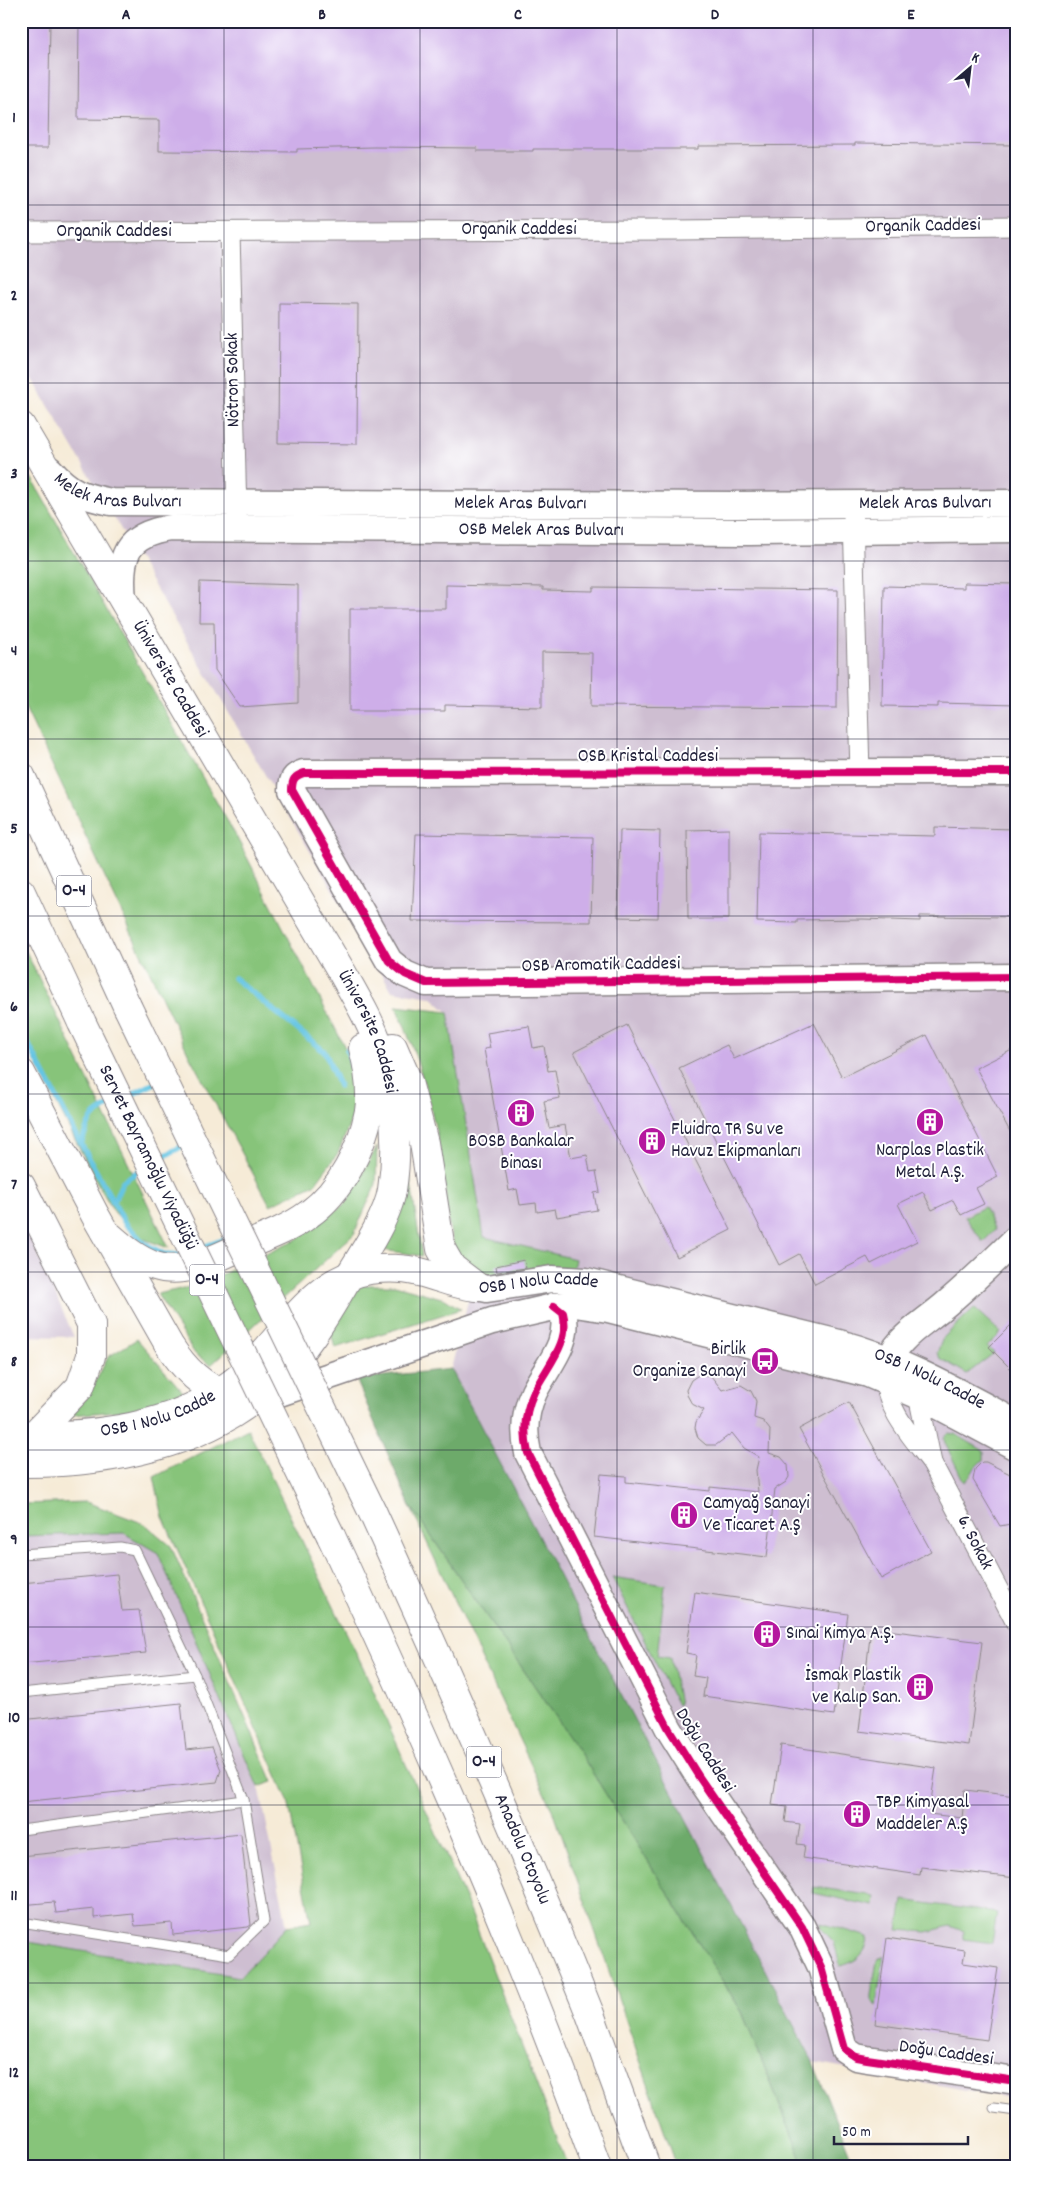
<svg xmlns="http://www.w3.org/2000/svg" width="1037" height="2188" viewBox="0 0 1037 2188" font-family="Dekko,sans-serif">
<style>
.industrial{fill:#cebed1}
.green{fill:#87c47a;stroke:#54735a}
.forest{fill:#6daa6a;stroke:#486652}
.lines{fill:none;stroke-linecap:round;stroke-linejoin:round}
.stream{stroke:#65c5e3;stroke-width:5.5}
.building{fill:#ceaee9}
.lane-casing{stroke:#8c8689;stroke-width:11}
.street-casing{stroke:#8c8689;stroke-width:21}
.secondary-casing{stroke:#8c8689;stroke-width:29}
.primary-casing{stroke:#8c8689;stroke-width:30}
.highway-casing{stroke:#8c8689;stroke-width:30}
.lane{stroke:#fff;stroke-width:9}
.street{stroke:#fff;stroke-width:19}
.secondary{stroke:#fff;stroke-width:26}
.primary{stroke:#fff;stroke-width:28}
.highway{stroke:#fff;stroke-width:28}
.highway-bridge-casing{stroke:#8c8689;stroke-width:30;stroke-linecap:butt}
.highway-bridge{stroke:#fff;stroke-width:28}
.cycleway-casing{stroke:#fff;stroke-width:11}
.cycleway{stroke:#d6006c;stroke-width:8}
.grid{fill:none;stroke:#22223b;stroke-width:1;stroke-opacity:0.55}
.labels{text-anchor:middle;dominant-baseline:central;stroke-width:4;stroke-linejoin:round;paint-order:stroke}
.shield{fill:#fff;stroke:#646476;stroke-width:1}
.shield-label{font-size:18px;font-weight:bold;fill:#22223b}
.street-label{font-size:19px;fill:#22223b;stroke:#fff}
.poi-label{font-size:19px;fill:#22223b;stroke:#fff;text-anchor:start}
.neatline{fill:none;stroke:#22223b;stroke-width:2}
.grid-label{font-size:16px;text-anchor:middle;font-weight:bold;fill:#22223b}
</style>
<rect width="100%" height="100%" fill="#fff"/>
<filter id="ink" filterUnits="userSpaceOnUse"><feTurbulence type="fractalNoise" baseFrequency=".02" numOctaves="2"/><feDisplacementMap in="SourceGraphic" scale="10" xChannelSelector="R" yChannelSelector="G"/><feConvolveMatrix kernelMatrix="1 2 1 2 8 2 1 2 1" color-interpolation-filters="sRGB"/></filter>
<filter id="wash" filterUnits="userSpaceOnUse"><feTurbulence type="fractalNoise" baseFrequency=".0096" numOctaves="4" result="noise"/><feDisplacementMap in="SourceGraphic" scale="20" xChannelSelector="R" yChannelSelector="G"/><feGaussianBlur stdDeviation="1.12" result="paint"/><feColorMatrix in="noise" values="0 0 0 0 0 0 0 0 0 0 0 0 0 0 0 0 0 1.4 0 .05"/><feComposite in="paint" operator="in"/></filter>
<g filter="url(#wash)">
<rect width="100%" height="100%" fill="#f6ebd7"/>
<!-- industrial -->
<g class="industrial">
<path d="M21 21H1016V2099L813 2062 451 1369 484 1237 448 1012 431 997 392 991 21 359Z"/>
<path d="M21 1218 24 1222 74 1337 21 1336Z"/>
<path d="M124 1533 158 1553 260 1791 287 1926 240 1977 21 1941V1536Z"/>
</g>
<!-- green -->
<g class="green">
<path d="M21 460 236 836 354 1065 357 1106 338 1153 315 1184 270 1205 189 1055 21 699Z"/>
<path d="M21 941 169 1248 135 1236 113 1210 93 1175 21 1033Z"/>
<path d="M396 1006 448 1012 484 1237 575 1259 573 1268 486 1275C473 1271 464 1264 457 1252 446 1233 446 1186 442 1162 432 1106 419 1058 396 1006Z"/>
<path d="M377 1147 376 1184 354 1234 211 1365 195 1354 157 1294 199 1285 294 1241 347 1202Z"/>
<path d="M409 1171 422 1256 383 1250Z"/>
<path d="M984 1207 995 1230 983 1242 965 1217Z"/>
<path d="M358 1285H395L445 1299 461 1309 335 1348 329 1327Z"/>
<path d="M974 1308 1001 1333 987 1347 994 1353 967 1374 940 1358 937 1353 943 1338Z"/>
<path d="M137 1339 183 1392 129 1410 72 1415 92 1389 108 1357Z"/>
<path d="M248 1429 363 1667 468 1905 568 2167H21V1941L240 1977 287 1926 311 1922 288 1800 163 1517 154 1477Z"/>
<path d="M948 1433 955 1434 984 1451V1460C973 1465 973 1476 964 1482L945 1443 944 1438Z"/>
<path d="M86 1502 145 1524 171 1546 273 1782 258 1787 158 1553 124 1533 21 1536V1504Z"/>
<path d="M409 1504 574 1743 742 2012 805 2167H677L555 1816Z"/>
<path d="M612 1577 665 1585 657 1656 670 1658 679 1704 677 1705Z"/>
<path d="M814 1887 875 1896 874 1906 813 1893Z"/>
<path d="M903 1900 997 1913 992 1943 963 1939V1931L950 1926 927 1932 898 1930Z"/>
<path d="M821 1923 868 1937C868 1953 855 1963 840 1966L834 1942 820 1927Z"/>
<path d="M884 1956 876 2006 871 2000V1995L877 1961Z"/>
</g>
<!-- forest -->
<path class="forest" d="M451 1369 813 2062 855 2167H805L742 2012 574 1743 409 1504 356 1379Z"/>
<g class="lines">
<!-- stream -->
<g class="stream">
<path d="M234 978 325 1052 339 1086"/>
<path d="M21 1030 81 1144 125 1223 144 1243 163 1254 182 1255"/>
<path d="M347 1050 355 1075"/>
<path d="M127 1097 157 1082"/>
<path d="M81 1144C91 1117 88 1117 114 1103"/>
<path d="M157 1160 186 1144"/>
<path d="M113 1203 123 1181 145 1167"/>
<path d="M200 1248 231 1237"/>
</g>
</g>
<g id="blocks">
<!-- building -->
<g class="building">
<path d="M21 21H50L48 148H21Z"/>
<path d="M79 21H1016V145L855 143V145L698 146V149H533V151H477V148L374 147 297 149V152L159 151V120L78 119Z"/>
<path d="M279 303 358 304 357 444 278 443Z"/>
<path d="M200 582 298 585V703L240 707 215 670 214 622H199Z"/>
<path d="M964 583 1016 584V705L938 703V707L882 706 884 586 964 588Z"/>
<path d="M446 585 543 587V590L593 591V587L838 590 837 708 591 706 592 653 542 652V707L445 705V711H350V609H446Z"/>
<path d="M935 827 1016 829V917L920 916V921L863 919 797 920V923L757 922 759 832 935 836Z"/>
<path d="M729 829V919H688L687 830Z"/>
<path d="M620 830 660 831 658 918 618 917Z"/>
<path d="M416 834 593 837 591 922 412 921Z"/>
<path d="M814 1023 842 1077 927 1035 998 1177 976 1188 984 1204 961 1215 953 1200 932 1210 923 1192 898 1204 917 1241 871 1264 867 1257 815 1284 799 1254 779 1265 679 1068 727 1045 734 1059Z"/>
<path d="M627 1025 731 1230 677 1257 574 1052Z"/>
<path d="M529 1026 533 1048 544 1046 548 1071 555 1070 560 1098 544 1101 549 1128 565 1125 571 1158 587 1155 590 1172 596 1171 600 1192 594 1193 597 1210 557 1217 555 1209 537 1212 536 1203 520 1205 517 1189 509 1191 484 1049 490 1048 487 1033Z"/>
<path d="M1016 1048V1143L976 1068Z"/>
<path d="M524 1260 526 1268 497 1272 496 1266Z"/>
<path d="M1016 1320V1374L989 1347Z"/>
<path d="M700 1374 711 1376 722 1390 741 1385 751 1391 756 1401 754 1418 763 1421 770 1430 769 1453 781 1457 788 1465 789 1477 786 1482 775 1489 767 1557 594 1537 601 1474 626 1476V1482L710 1491V1487L758 1492 756 1470 759 1457 744 1448 732 1433 716 1445H706L698 1438 695 1428 696 1422 704 1410 692 1404 687 1395 686 1390 691 1380Z"/>
<path d="M849 1402 931 1551 881 1579 799 1429Z"/>
<path d="M982 1462H986L1016 1477V1523L1000 1526 973 1480 975 1469Z"/>
<path d="M117 1574 122 1611 139 1610 146 1653 21 1664V1583Z"/>
<path d="M695 1592 848 1614 834 1715 703 1696 706 1678 693 1676 696 1655 686 1653Z"/>
<path d="M871 1628 982 1642 969 1745 859 1731Z"/>
<path d="M181 1703 186 1750 212 1747 221 1770 217 1782 21 1802V1720Z"/>
<path d="M781 1745 936 1768 929 1814 962 1818 965 1790 1016 1796V1878L921 1867 920 1875 803 1858 805 1845 797 1844 800 1824 785 1822 787 1807 772 1805Z"/>
<path d="M241 1834 251 1925 248 1927 173 1935 172 1923 135 1926 133 1914 94 1918V1909L56 1913 54 1902 21 1905V1856Z"/>
<path d="M887 1938 965 1950 963 1963 998 1968 987 2040 875 2024Z"/>
</g>
</g>
</g>
<g filter="url(#ink)">
<use href="#blocks" fill-opacity="0" stroke="#8c8689" stroke-width="1"/>
<g class="lines">
<defs>
<g id="lane">
<path d="M21 1554 120 1547 135 1550 195 1675 244 1800 264 1921 229 1955 21 1922"/>
<path d="M21 1693 195 1675"/>
<path d="M21 1830 244 1800"/>
<path d="M994 2108 1016 2111"/>
</g>
<g id="street">
<path d="M21 232 676 230 1016 226"/>
<path d="M230 232 237 515"/>
<path d="M853 518 860 773"/>
<path d="M885 1374C884 1408 913 1438 932 1463L916 1385"/>
<path d="M932 1463 1016 1623"/>
</g>
<g id="secondary">
<path id="s1" d="M50 470C70 493 82 496 111 502L734 505 1016 503"/>
<path id="s2" d="M123 600C119 557 124 535 171 528L749 532 1016 529"/>
<path d="M1016 772 304 773C294 776 292 780 292 790L389 961 405 974 426 983 1016 977"/>
<path id="s3" d="M477 1287 487 1289 552 1279 586 1281 839 1343C903 1360 958 1392 1016 1423"/>
<path d="M554 1306 563 1313C571 1343 546 1367 534 1392 525 1411 523 1432 528 1453L669 1729 699 1777 802 1927 821 1967 844 2049 856 2057 867 2059 1016 2081"/>
<path d="M885 1370C894 1338 922 1325 946 1304 970 1284 993 1261 1016 1239"/>
<path d="M250 1403 492 1321 558 1306 575 1304 608 1309 868 1374 922 1397 1016 1447"/>
</g>
<g id="primary">
<path id="s4" d="M21 426 343 974C357 999 372 1024 381 1052 394 1096 399 1145 392 1190 388 1217 361 1257 346 1281 325 1317 302 1355 271 1384 209 1445 105 1464 21 1463"/>
<path d="M393 1047 408 1082 424 1143 441 1249 452 1268 477 1287"/>
<path d="M21 1073 95 1215 169 1345C185 1370 202 1387 231 1397"/>
<path d="M21 1186 91 1324V1356L80 1387 33 1436"/>
<path d="M105 1232C120 1245 136 1260 155 1266 182 1275 210 1261 234 1250 259 1240 288 1230 309 1214 341 1191 362 1149 369 1111 372 1091 368 1067 363 1048"/>
<path id="s5" d="M21 1436C95 1436 170 1429 231 1384 279 1349 305 1280 370 1270 384 1268 404 1268 419 1272 441 1277 453 1285 477 1287"/>
</g>
<g id="highway">
<path d="M21 776 127 1006"/>
<path d="M21 892 82 1023"/>
<path id="s6" d="M372 1511C448 1677 522 1844 590 2014 609 2065 627 2116 646 2167"/>
<path d="M331 1536C428 1743 520 1952 597 2167"/>
</g>
</defs>
<!-- lane casing -->
<use href="#lane" class="lane-casing"/>
<!-- street casing -->
<use href="#street" class="street-casing"/>
<!-- secondary casing -->
<use href="#secondary" class="secondary-casing"/>
<!-- primary casing -->
<use href="#primary" class="primary-casing"/>
<!-- highway casing -->
<use href="#highway" class="highway-casing"/>
<!-- lane -->
<use href="#lane" class="lane"/>
<!-- street -->
<use href="#street" class="street"/>
<!-- secondary -->
<use href="#secondary" class="secondary"/>
<!-- primary -->
<use href="#primary" class="primary"/>
<!-- highway -->
<use href="#highway" class="highway"/>
<defs>
<g id="highway-bridge">
<path d="M127 1006 372 1511"/>
<path id="s7" d="M82 1023 331 1536"/>
</g>
</defs>
<!-- highway-bridge casing -->
<use href="#highway-bridge" class="highway-bridge-casing"/>
<!-- highway-bridge -->
<use href="#highway-bridge" class="highway-bridge"/>
<defs>
<g id="cycleway">
<path d="M1016 772 304 773C294 776 292 780 292 790L389 961 405 974 426 983 1016 977"/>
<path d="M554 1306 563 1313C571 1343 546 1367 534 1392 525 1411 523 1432 528 1453L669 1729 699 1777 802 1927 821 1967 844 2049 856 2057 867 2059 1016 2081"/>
</g>
</defs>
<!-- cycleway casing -->
<use href="#cycleway" class="cycleway-casing"/>
<!-- cycleway -->
<use href="#cycleway" class="cycleway"/>
</g>
</g>
<!-- grid -->
<path class="grid" d="M224 21V2167M420 21V2167M617 21V2167M813 21V2167M21 205H1016M21 383H1016M21 561H1016M21 739H1016M21 916H1016M21 1094H1016M21 1272H1016M21 1450H1016M21 1627H1016M21 1805H1016M21 1983H1016"/>
<!-- icons -->
<defs>
<symbol id="building-disc" viewBox="-11 -11 22 22"><circle r="9.5" fill="#b5179e" stroke="#fff"/><path d="M-4-6H4V6H1V3H-1V6H-4ZM-2.5-4.3h1.7v1.8h-1.7ZM.8-4.3h1.7v1.8H.8ZM-2.5-1h1.7V.8h-1.7ZM.8-1h1.7V.8H.8Z" fill="#fff"/></symbol>
<symbol id="bus-disc" viewBox="-11 -11 22 22"><circle r="9.5" fill="#b5179e" stroke="#fff"/><path d="M-5-6H5V4H4V6H2V4H-2V6H-4V4H-5ZM-3.5-4V0h7V-4ZM-3.5 1.2v1.5H-2V1.2ZM2 1.2v1.5H3.5V1.2Z" fill="#fff"/></symbol>
</defs>
<g fill-rule="evenodd">
<use href="#building-disc" x="505" y="1097" width="32" height="32"/>
<use href="#building-disc" x="914" y="1106" width="32" height="32"/>
<use href="#building-disc" x="636" y="1125" width="32" height="32"/>
<use href="#bus-disc" x="749" y="1345" width="32" height="32"/>
<use href="#building-disc" x="668" y="1499" width="32" height="32"/>
<use href="#building-disc" x="751" y="1618" width="32" height="32"/>
<use href="#building-disc" x="904" y="1671" width="32" height="32"/>
<use href="#building-disc" x="841" y="1798" width="32" height="32"/>
</g>
<g class="labels">
<!-- shield labels -->
<g class="shield">
<rect x="56.5" y="875.5" width="35" height="31" rx="4"/>
<rect x="189.5" y="1264.5" width="35" height="31" rx="4"/>
<rect x="466.5" y="1746.5" width="35" height="31" rx="4"/>
</g>
<g class="shield-label">
<text x="74" y="891">O-4</text>
<text x="207" y="1280">O-4</text>
<text x="484" y="1762">O-4</text>
</g>
<!-- street labels -->
<g class="street-label">
<text transform="translate(923 227) rotate(-1)">Organik Caddesi</text>
<text x="519" y="230">Organik Caddesi</text>
<text x="114" y="232">Organik Caddesi</text>
<text transform="translate(234 380) rotate(-91)">Nötron Sokak</text>
<text stroke="none"><textPath href="#s1" startOffset="75">Melek Aras Bulvarı</textPath></text>
<text stroke="none"><textPath href="#s1" startOffset="480">Melek Aras Bulvarı</textPath></text>
<text stroke="none"><textPath href="#s1" startOffset="885">Melek Aras Bulvarı</textPath></text>
<text stroke="none"><textPath href="#s2" startOffset="471">OSB Melek Aras Bulvarı</textPath></text>
<text stroke="none"><textPath href="#s4" startOffset="294">Üniversite Caddesi</textPath></text>
<text x="648" y="757">OSB Kristal Caddesi</text>
<text transform="translate(601 966) rotate(-1)">OSB Aromatik Caddesi</text>
<text stroke="none"><textPath href="#s4" startOffset="699">Üniversite Caddesi</textPath></text>
<text stroke="none"><textPath href="#s7" startOffset="150">Servet Bayramoğlu Viyadüğü</textPath></text>
<text stroke="none"><textPath href="#s3" startOffset="62">OSB 1 Nolu Cadde</textPath></text>
<text stroke="none"><textPath href="#s3" startOffset="468">OSB 1 Nolu Cadde</textPath></text>
<text stroke="none"><textPath href="#s5" startOffset="140">OSB 1 Nolu Cadde</textPath></text>
<text transform="translate(974 1543) rotate(63)">6. Sokak</text>
<text transform="translate(704 1751) rotate(58)">Doğu Caddesi</text>
<text stroke="none"><textPath href="#s6" startOffset="370">Anadolu Otoyolu</textPath></text>
<text transform="translate(946 2054) rotate(8)">Doğu Caddesi</text>
</g>
<!-- poi labels -->
<g class="poi-label">
<text x="671" y="1130">Fluidra TR Su ve<tspan x="671" dy="22">Havuz Ekipmanları</tspan></text>
<text x="521" y="1142" text-anchor="middle">BOSB Bankalar<tspan x="521" dy="22">Binası</tspan></text>
<text x="930" y="1151" text-anchor="middle">Narplas Plastik<tspan x="930" dy="22">Metal A.Ş.</tspan></text>
<text x="746" y="1350" text-anchor="end">Birlik<tspan x="746" dy="22">Organize Sanayi</tspan></text>
<text x="703" y="1504">Camyağ Sanayi<tspan x="703" dy="22">Ve Ticaret A.Ş</tspan></text>
<text x="786" y="1634">Sınai Kimya A.Ş.</text>
<text x="901" y="1676" text-anchor="end">İsmak Plastik<tspan x="901" dy="22">ve Kalıp San.</tspan></text>
<text x="876" y="1803">TBP Kimyasal<tspan x="876" dy="22">Maddeler A.Ş</tspan></text>
</g>
</g>
<!-- margin -->
<rect width="1037" height="2188" fill="none" stroke="#fff" stroke-width="55"/>
<!-- north arrow -->
<g transform="translate(970 68) rotate(28)" stroke="#ffffff" stroke-width="4" paint-order="stroke">
<path d="M0-4L9 19L0 12L-9 19Z" fill="#22223b"/>
<text y="-8" font-size="14" font-weight="bold" text-anchor="middle" fill="#22223b">K</text>
</g>
<!-- scale -->
<path d="M834 2136v8h134v-8" fill="none" stroke="#22223b" stroke-width="2.5"/>
<text x="842" y="2136" font-size="15" fill="#22223b" stroke="#ffffff" stroke-width="4" paint-order="stroke">50 m</text>
<rect x="28" y="28" width="982" height="2132" class="neatline"/>
<g class="grid-label">
<text x="126" y="19">A</text>
<text x="322" y="19">B</text>
<text x="518" y="19">C</text>
<text x="715" y="19">D</text>
<text x="911" y="19">E</text>
<text x="14" y="122">1</text>
<text x="14" y="300">2</text>
<text x="14" y="478">3</text>
<text x="14" y="655">4</text>
<text x="14" y="833">5</text>
<text x="14" y="1011">6</text>
<text x="14" y="1189">7</text>
<text x="14" y="1366">8</text>
<text x="14" y="1544">9</text>
<text x="14" y="1722">10</text>
<text x="14" y="1900">11</text>
<text x="14" y="2077">12</text>
</g>
</svg>
